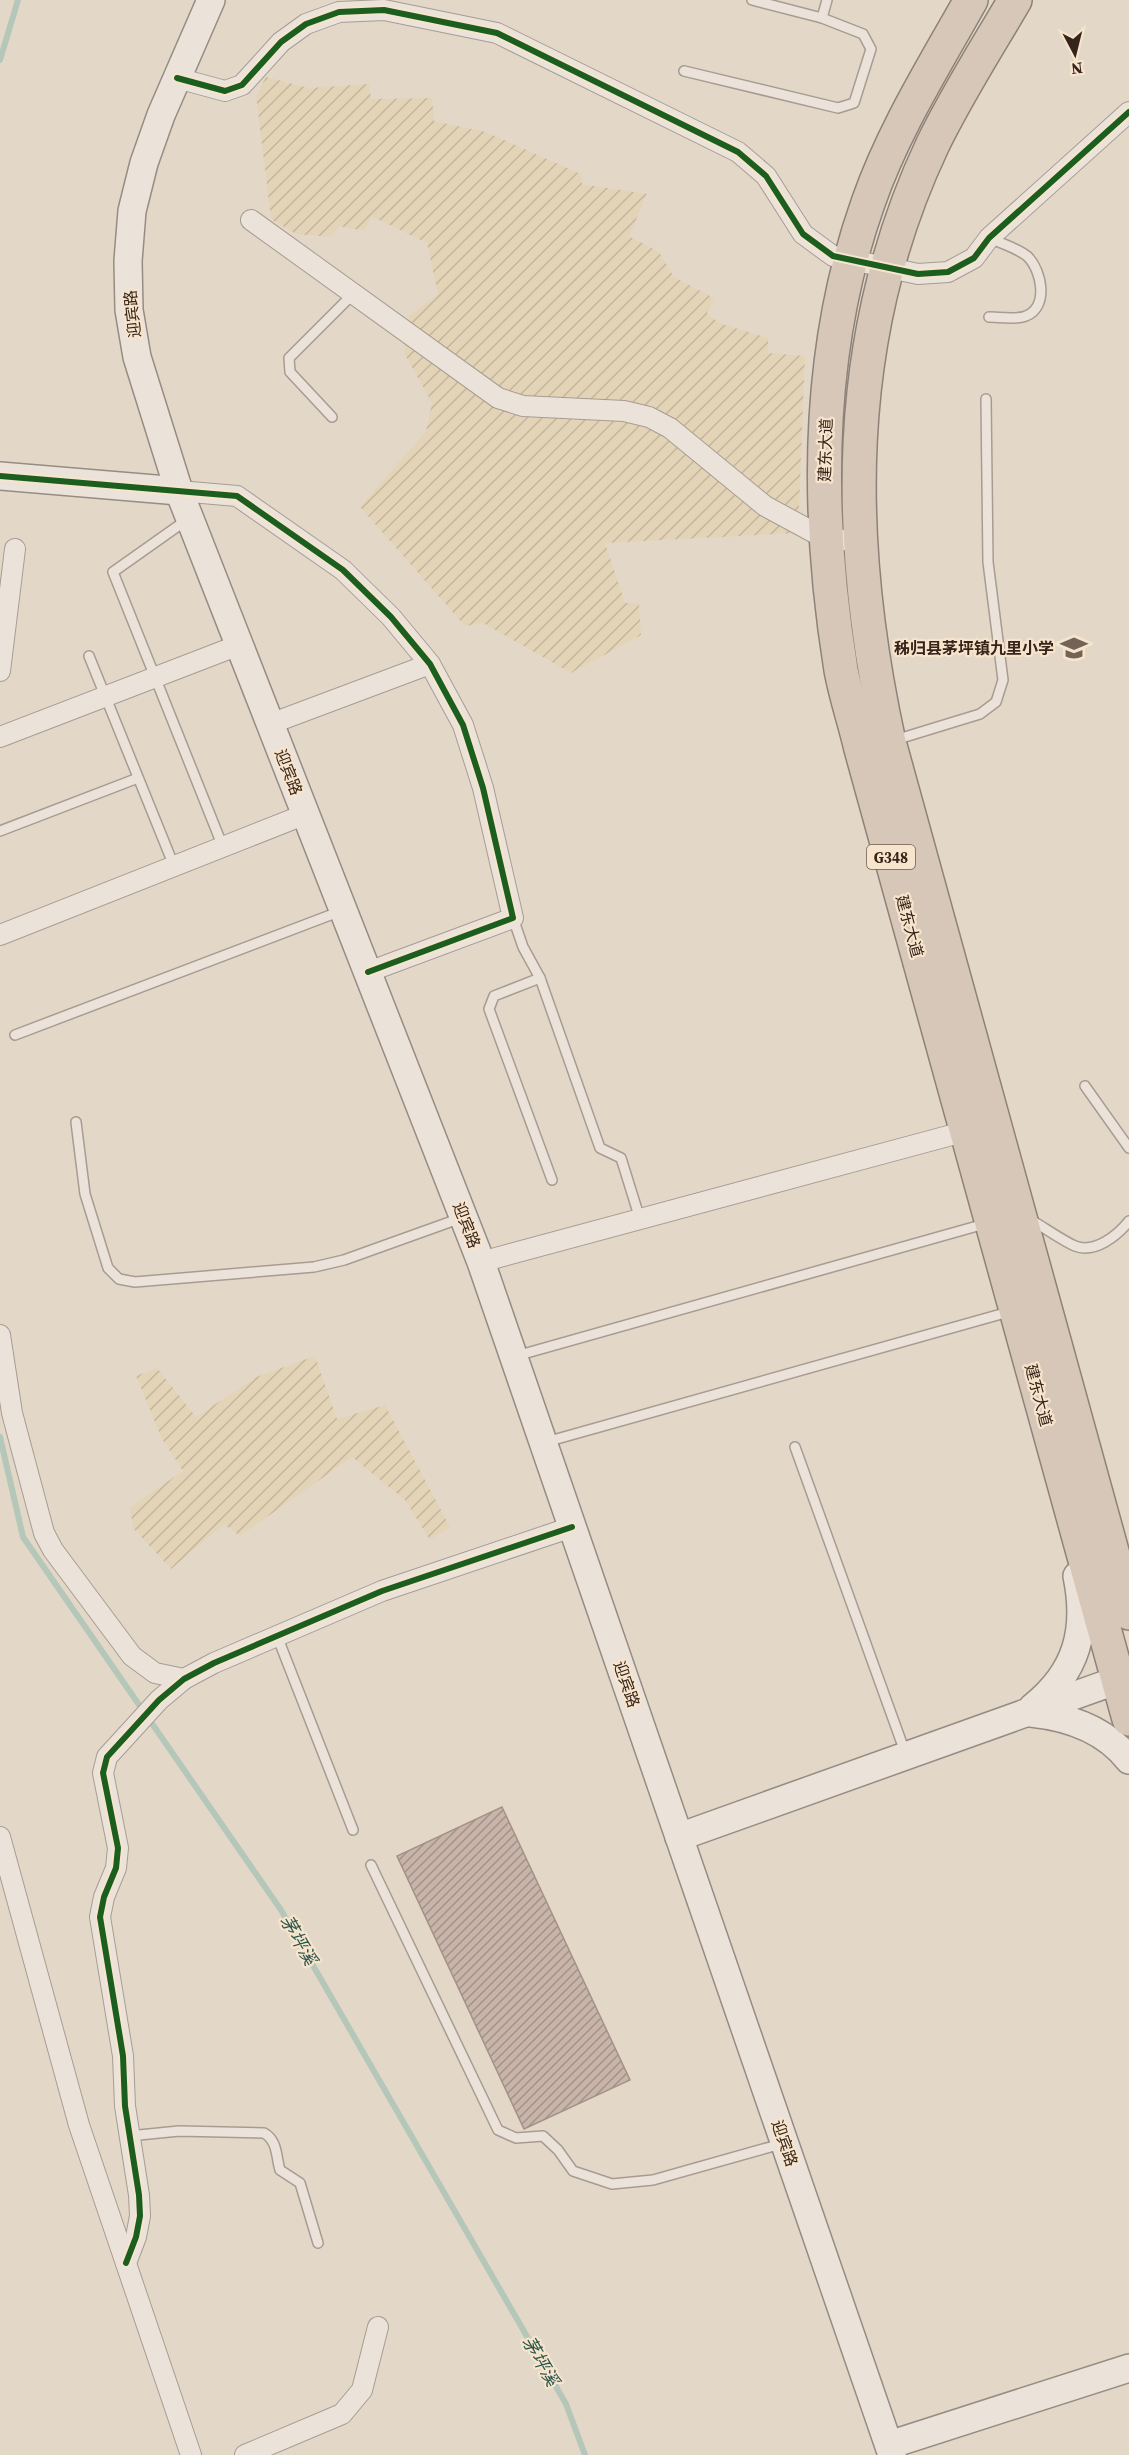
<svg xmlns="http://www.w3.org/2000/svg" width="1129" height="2455" viewBox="0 0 1129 2455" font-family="'Source Serif 4','Noto Sans SC',serif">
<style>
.farmland{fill:url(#farmland-furrows)}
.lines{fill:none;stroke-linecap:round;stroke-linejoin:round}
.stream{stroke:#b4c7b9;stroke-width:6}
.building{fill:url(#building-hatch);stroke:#a39288;stroke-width:1.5}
.lane-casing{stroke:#a89c92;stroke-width:12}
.street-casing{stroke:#a89c92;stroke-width:22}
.secondary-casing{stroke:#978c82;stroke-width:30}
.highway-casing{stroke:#8d8279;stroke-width:36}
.lane{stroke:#ebe3da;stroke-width:9}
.street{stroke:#ebe3da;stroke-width:20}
.secondary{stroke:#ebe3da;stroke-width:27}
.highway{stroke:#d7c7b8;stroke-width:33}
.cycleway-casing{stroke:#f7e4cc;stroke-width:10}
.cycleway{stroke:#1b5e20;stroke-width:6}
.labels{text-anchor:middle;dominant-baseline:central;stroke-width:4.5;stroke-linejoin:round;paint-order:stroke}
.shield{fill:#f7e4cc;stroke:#705e4f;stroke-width:1.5}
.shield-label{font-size:15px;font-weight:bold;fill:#36241a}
.street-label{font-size:16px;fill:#36241a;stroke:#f7e4cc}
.poi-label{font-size:16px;font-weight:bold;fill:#36241a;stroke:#f7e4cc;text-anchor:end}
.water-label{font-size:18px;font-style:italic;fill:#29564d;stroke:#f7e4cc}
</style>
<defs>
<pattern id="farmland-furrows" width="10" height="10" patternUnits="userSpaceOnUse" patternTransform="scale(1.5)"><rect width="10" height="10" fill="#e4d4b7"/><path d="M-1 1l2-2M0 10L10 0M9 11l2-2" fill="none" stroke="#c4b69d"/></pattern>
<pattern id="building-hatch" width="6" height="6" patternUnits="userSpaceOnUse" patternTransform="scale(1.5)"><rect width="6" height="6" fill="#c8b4a9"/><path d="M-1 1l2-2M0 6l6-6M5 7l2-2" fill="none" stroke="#a39289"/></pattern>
</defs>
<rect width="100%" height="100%" fill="#e3d7c8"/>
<!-- farmland -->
<g class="farmland">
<path d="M266 77 309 88 369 84 371 99 432 98 434 121 486 132 581 174 582 184 647 194 629 236 659 252 674 277 714 298 707 313 719 323 768 338V353L805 356 798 533 605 543 625 603H639L641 635 571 673 483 623 465 626 360 507 426 431 432 403 404 353 409 316 438 294 427 243 371 216 365 231 339 226 331 237 296 234 271 219 256 96Z"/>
<path d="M315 1356 337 1419 385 1405 450 1527 430 1540 405 1500 352 1457 240 1536 224 1524 171 1569 133 1528 130 1507 183 1471 162 1439 136 1376 157 1368 196 1417 256 1377Z"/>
</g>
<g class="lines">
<!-- stream -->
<g class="stream">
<path d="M0 60 18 0"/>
<path d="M0 1437 23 1537 281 1910 566 2404 585 2455"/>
</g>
</g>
<!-- building -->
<path class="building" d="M502 1807 630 2080 524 2129 397 1856Z"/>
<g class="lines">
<defs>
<g id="lane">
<path d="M822 18 827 0"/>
<path d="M684 71 838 108 854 103 871 49 863 34 822 18 752 0"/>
<path d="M989 317C999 317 1017 320 1026 316 1049 307 1042 270 1027 256 1017 248 1000 243 989 238"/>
<path d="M332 417 290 372 289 358 353 294"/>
<path d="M188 519 113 572 223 847"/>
<path d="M89 656 174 866"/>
<path d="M895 740 980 714 996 702 1003 680 988 562 986 399"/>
<path d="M0 831 138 778"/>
<path d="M513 918 523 947 540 978 600 1148 621 1158 640 1219"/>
<path d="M540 978 494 996 489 1009 552 1180"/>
<path d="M15 1035 341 911"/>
<path d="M1085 1086 1129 1148"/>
<path d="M76 1122 85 1194 108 1268 119 1279 135 1282 314 1267 344 1260 461 1218"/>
<path d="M1029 1219C1044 1227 1061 1240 1075 1246 1095 1254 1118 1235 1129 1221"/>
<path d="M516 1356 988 1223"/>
<path d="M546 1442 1012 1311"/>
<path d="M795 1447 905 1752"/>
<path d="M277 1636 353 1830"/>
<path d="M371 1865 498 2130 516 2138 543 2136 558 2150 573 2171 612 2184 653 2180 781 2144"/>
<path d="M129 2136 179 2131 264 2133C278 2141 276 2157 280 2170L300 2183 318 2243"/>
</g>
<g id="street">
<path d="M177 78 225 91 242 85 281 42 306 24 339 12 384 10 497 33 738 152 766 176 803 234 833 256 918 274 948 272 974 258 989 238 1129 112"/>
<path d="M251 220 498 398 523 406 624 411 649 417 670 428 765 506 826 539 859 541"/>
<path d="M179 491 237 496 343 570 391 617 430 664 463 725 483 788 513 918 368 972"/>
<path d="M0 671 15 549"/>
<path d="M270 724 430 664"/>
<path d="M0 737 239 645"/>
<path d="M0 935 306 814"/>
<path d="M481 1262 974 1129"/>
<path d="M0 1335 12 1413 44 1533 53 1550 132 1656 155 1673 184 1679"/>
<path d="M0 1837 79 2125 191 2455"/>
<path d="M126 2263 136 2237 140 2216 139 2195 125 2106 123 2056 100 1917 104 1897 116 1868 118 1848 103 1773 107 1757 159 1700 184 1679 214 1663 382 1591 572 1527"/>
<path d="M245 2455 342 2414 362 2390 378 2327"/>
</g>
<g id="secondary">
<path d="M211 0 161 115 144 163 132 211 128 261 129 310 137 357 179 491 481 1262 892 2455"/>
<path d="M0 476 179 491"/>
<path d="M1033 1707C1077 1672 1088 1630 1077 1576"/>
<path d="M1031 1713C1069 1717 1105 1729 1129 1760"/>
<path d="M679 1837 1129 1676"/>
<path d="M889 2445 1129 2368"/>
</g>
<g id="highway">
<path d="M971 0C934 66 893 131 868 203 815 352 816 515 841 670 846 697 855 723 861 749L1129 1719"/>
<path d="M1015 0C987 48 956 96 932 146 842 337 845 541 889 742L1129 1613"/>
</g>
</defs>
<!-- lane casing -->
<use href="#lane" class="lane-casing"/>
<!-- street casing -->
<use href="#street" class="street-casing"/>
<!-- secondary casing -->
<use href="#secondary" class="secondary-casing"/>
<!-- highway casing -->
<use href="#highway" class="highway-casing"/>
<!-- lane -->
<use href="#lane" class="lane"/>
<!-- street -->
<use href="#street" class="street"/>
<!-- secondary -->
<use href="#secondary" class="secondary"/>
<!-- highway -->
<use href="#highway" class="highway"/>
<defs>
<g id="cycleway">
<path d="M177 78 225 91 242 85 281 42 306 24 339 12 384 10 497 33 738 152 766 176 803 234 833 256 918 274 948 272 974 258 989 238 1129 112"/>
<path d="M0 476 237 496 343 570 391 617 430 664 463 725 483 788 513 918 368 972"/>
<path d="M126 2263 136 2237 140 2216 139 2195 125 2106 123 2056 100 1917 104 1897 116 1868 118 1848 103 1773 107 1757 159 1700 184 1679 214 1663 382 1591 572 1527"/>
</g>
</defs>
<!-- cycleway casing -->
<use href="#cycleway" class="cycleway-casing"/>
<!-- cycleway -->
<use href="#cycleway" class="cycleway"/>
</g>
<!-- icons -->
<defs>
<symbol id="school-bare" viewBox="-9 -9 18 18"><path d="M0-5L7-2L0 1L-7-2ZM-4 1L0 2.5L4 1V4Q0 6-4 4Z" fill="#736357" stroke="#f7e4cc" stroke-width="2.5" paint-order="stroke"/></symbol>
</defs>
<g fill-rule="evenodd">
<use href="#school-bare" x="1055" y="629" width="38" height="38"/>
</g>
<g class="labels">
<!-- shield labels -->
<rect class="shield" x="867" y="845" width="48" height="24" rx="4.5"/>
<g class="shield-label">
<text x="891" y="857">G348</text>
</g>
<!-- street labels -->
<g class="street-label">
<text transform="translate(132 314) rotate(-96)">迎宾路</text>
<text transform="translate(825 450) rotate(-88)">建东大道</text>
<text transform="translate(289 772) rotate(69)">迎宾路</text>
<text transform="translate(910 926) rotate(75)">建东大道</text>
<text transform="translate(467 1225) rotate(69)">迎宾路</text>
<text transform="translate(1039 1395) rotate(75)">建东大道</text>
<text transform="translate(627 1684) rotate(71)">迎宾路</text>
<text transform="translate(785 2143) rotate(71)">迎宾路</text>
</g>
<!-- poi labels -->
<g class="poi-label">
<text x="1054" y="648">秭归县茅坪镇九里小学</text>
</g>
<!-- water labels -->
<g class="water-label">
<text transform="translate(299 1940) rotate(60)">茅坪溪</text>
<text transform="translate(541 2361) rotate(60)">茅坪溪</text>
</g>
</g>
<!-- north arrow -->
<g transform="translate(1075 54) rotate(173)" stroke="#f7e4cc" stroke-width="4.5" paint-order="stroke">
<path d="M0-4.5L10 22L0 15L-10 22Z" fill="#36241a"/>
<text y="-9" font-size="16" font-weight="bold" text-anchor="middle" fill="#36241a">N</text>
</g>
</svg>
